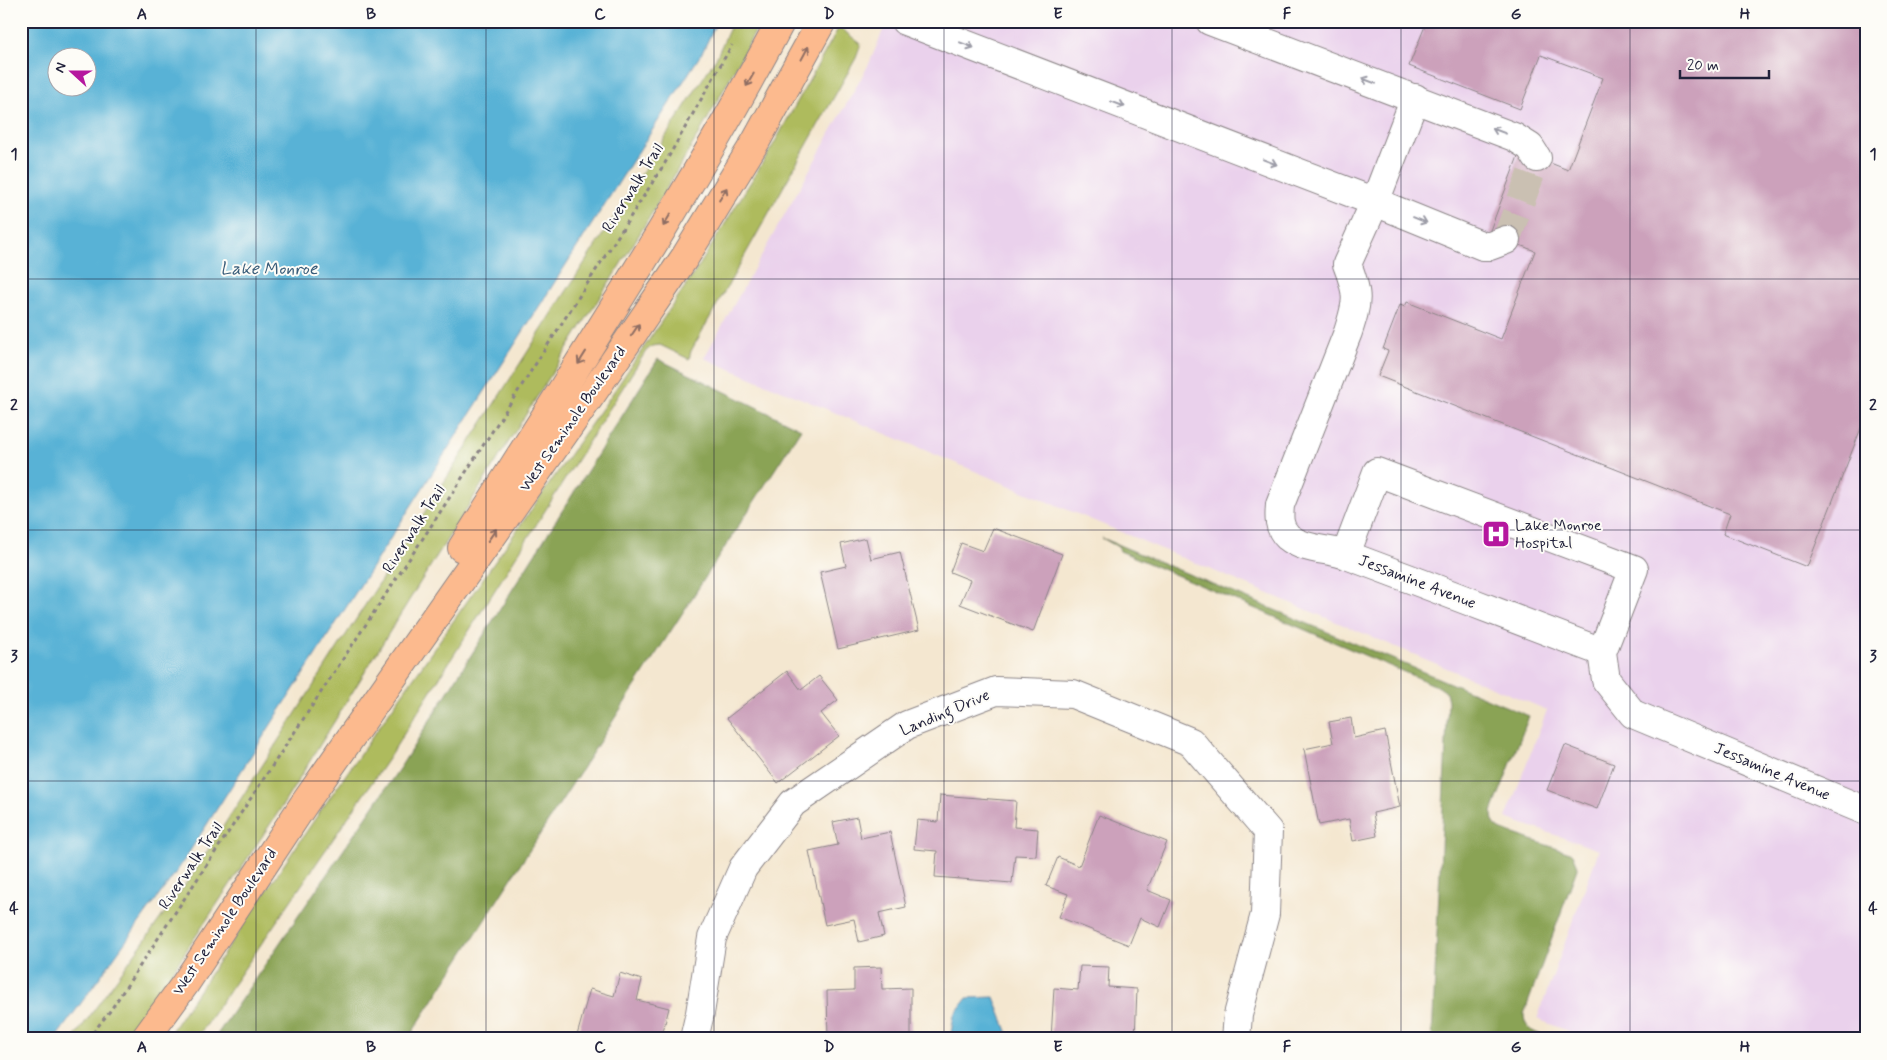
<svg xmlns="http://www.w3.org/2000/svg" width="1887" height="1060" viewBox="0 0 1887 1060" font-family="Mynerve,sans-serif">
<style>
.built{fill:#ead1ec}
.green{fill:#aebb5d;stroke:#686e4c}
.forest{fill:#8aa354;stroke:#566248}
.water{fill:#59b2d6;stroke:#3e6a88;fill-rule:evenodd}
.building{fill:#cca1bb}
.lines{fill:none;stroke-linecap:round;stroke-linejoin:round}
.minor-tunnel{stroke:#cac0b2;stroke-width:28;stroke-dasharray:28 14;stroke-linecap:butt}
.minor-casing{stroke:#8b8486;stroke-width:30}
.major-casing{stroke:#8b8486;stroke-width:30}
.path{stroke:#8b8486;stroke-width:3;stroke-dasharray:4 4;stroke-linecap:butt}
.minor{stroke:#fff;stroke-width:28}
.major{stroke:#fcba8e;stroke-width:28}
.oneway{stroke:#9c9ca7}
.oneway2{stroke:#8f6e64}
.grid{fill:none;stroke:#22223b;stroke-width:1;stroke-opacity:0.55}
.labels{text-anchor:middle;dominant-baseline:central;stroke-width:4;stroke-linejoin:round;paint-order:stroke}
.street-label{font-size:16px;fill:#22223b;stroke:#fdfcf7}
.poi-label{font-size:16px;fill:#22223b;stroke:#fdfcf7;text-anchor:start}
.water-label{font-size:18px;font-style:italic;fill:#385c79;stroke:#fdfcf7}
.neatline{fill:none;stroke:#22223b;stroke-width:2}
.grid-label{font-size:16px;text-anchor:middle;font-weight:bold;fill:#22223b}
</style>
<rect width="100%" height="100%" fill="#fdfcf7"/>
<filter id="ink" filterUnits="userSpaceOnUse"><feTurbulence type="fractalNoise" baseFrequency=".02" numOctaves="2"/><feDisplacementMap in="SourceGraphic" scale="10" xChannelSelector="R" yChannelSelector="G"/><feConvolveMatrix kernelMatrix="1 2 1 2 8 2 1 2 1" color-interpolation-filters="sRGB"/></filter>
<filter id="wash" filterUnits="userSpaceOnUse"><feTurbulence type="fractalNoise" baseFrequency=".0096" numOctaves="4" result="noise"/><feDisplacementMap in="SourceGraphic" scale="20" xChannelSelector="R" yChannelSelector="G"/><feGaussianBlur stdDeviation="1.12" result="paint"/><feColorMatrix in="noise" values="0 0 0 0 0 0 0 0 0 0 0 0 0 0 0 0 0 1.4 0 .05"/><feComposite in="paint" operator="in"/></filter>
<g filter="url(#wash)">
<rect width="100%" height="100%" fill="#f4e7d0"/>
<!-- built -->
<path class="built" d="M887 21H1866V1039H1589L1537 1019 1599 850 1506 818 1547 710 704 358 869 64Z"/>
<!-- green -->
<g class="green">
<path d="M733 21H761L707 120 639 235 421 581 281 808 170 975 125 1039H73L192 875 716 58Z"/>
<path d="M839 27 861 44 856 58 691 351 689 359 660 345 652 346 646 351 388 759 196 1039H166L319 813 608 400 699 266 771 149Z"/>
</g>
<!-- forest -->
<g class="forest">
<path d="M658 359 801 429 408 1039H214L401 766Z"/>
<path d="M1102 538 1529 716 1492 812C1492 821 1494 826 1502 830L1573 854 1578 866 1524 1014C1524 1032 1538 1033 1552 1039H1432L1448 701 1446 692 1439 687 1120 551 1118 547Z"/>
</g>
<!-- water -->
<g class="water">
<path d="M21 21H717L703 51 179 868 55 1039H21ZM58 58H88V88H58Z"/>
<path d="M994 997 1010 1039H950L954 1015 967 998Z"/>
</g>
<g id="blocks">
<!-- building -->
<g class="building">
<path d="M1427 21H1866V423H1863L1807 567 1723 534 1730 514 1378 376 1388 351 1383 349 1400 305 1405 307 1407 302 1501 339 1535 251 1489 233 1520 151 1568 170 1603 78 1541 55 1520 109 1409 66Z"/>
<path d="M993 528 1062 554 1033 632 960 604 970 580 950 572 961 543 983 551Z"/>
<path d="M866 538 871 559 900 552 919 630 838 649 820 572 846 566 841 544Z"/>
<path d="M787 671 801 690 819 676 838 700 821 713 839 736 778 783 727 718Z"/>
<path d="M1351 718 1354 738 1385 731 1400 807 1373 813 1377 836 1353 841 1349 819 1319 825 1304 749 1333 743 1329 722Z"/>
<path d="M1565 745 1614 764 1597 809 1547 790Z"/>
<path d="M940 795 1016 801 1014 827 1038 829 1036 856 1015 855 1012 883 935 877 937 851 914 849 917 820 938 822Z"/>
<path d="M1099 815 1167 842 1147 890 1171 900 1160 927 1140 918 1129 945 1059 917 1068 894 1046 886 1058 857 1079 866Z"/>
<path d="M857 817 861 838 890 832 906 907 879 913 884 936 859 942 854 919 825 925 809 851 838 845 833 822Z"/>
<path d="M1080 966 1109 967 1108 987 1137 989 1135 1039H1051L1054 988 1078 990Z"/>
<path d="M881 967 882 989 911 988V1039H828L827 991 854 990V968Z"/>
<path d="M620 973 642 980 637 1000 669 1008 661 1039H576L590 989 614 996Z"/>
</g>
</g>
</g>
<g filter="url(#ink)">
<use href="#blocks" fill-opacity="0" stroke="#8b8486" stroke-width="1"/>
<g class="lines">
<!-- minor-tunnel -->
<path class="minor-tunnel" d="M1506 240 1537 158"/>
<defs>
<g id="minor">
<path d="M905 21 1375 202 1483 246H1490L1506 240"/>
<path d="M1210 21 1514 137 1530 147 1537 158"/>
<path d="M1415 98 1375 202 1347 264C1359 295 1358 301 1348 332L1280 505C1279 516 1278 528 1288 537 1305 551 1329 548 1349 556 1433 587 1517 620 1602 652"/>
<path d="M1346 554 1377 472 1634 569 1602 652 1606 680 1633 714 1866 811"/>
<path d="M694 1039 700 1013 712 938 743 868 793 803 907 725 996 691 1073 694 1191 742 1268 831 1265 914 1238 1015 1236 1039"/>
</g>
<g id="major">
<path d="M462 548C571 374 685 203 781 21"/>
<path d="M145 1039 185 984 304 804 594 391 685 257 756 141 822 21"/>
</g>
</defs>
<!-- minor casing -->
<use href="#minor" class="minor-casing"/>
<!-- major casing -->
<use href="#major" class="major-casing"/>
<!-- path -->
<g class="path">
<path d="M740 31 745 21"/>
<path d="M88 1039 110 1011 437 517 665 163 732 45"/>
</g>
<!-- minor -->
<use href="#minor" class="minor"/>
<!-- major -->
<use href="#major" class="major"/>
</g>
<!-- one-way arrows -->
<defs><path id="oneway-shaft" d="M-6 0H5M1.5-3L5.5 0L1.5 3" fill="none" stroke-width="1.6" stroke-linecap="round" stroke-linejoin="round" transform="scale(1.25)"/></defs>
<g class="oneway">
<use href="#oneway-shaft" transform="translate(967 45) rotate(21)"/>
<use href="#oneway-shaft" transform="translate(1369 81) rotate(-159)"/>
<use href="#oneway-shaft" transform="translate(1118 104) rotate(21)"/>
<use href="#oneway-shaft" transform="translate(1499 131) rotate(-159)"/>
<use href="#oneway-shaft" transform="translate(1270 162) rotate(21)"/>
<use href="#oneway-shaft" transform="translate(1420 220) rotate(22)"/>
</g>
<g class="oneway2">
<use href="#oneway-shaft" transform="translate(805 53) rotate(-62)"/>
<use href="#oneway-shaft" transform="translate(750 80) rotate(120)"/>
<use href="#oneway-shaft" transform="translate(723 194) rotate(-59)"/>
<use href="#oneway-shaft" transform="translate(667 220) rotate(121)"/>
<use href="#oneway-shaft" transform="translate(635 330) rotate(-56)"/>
<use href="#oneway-shaft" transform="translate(582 358) rotate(122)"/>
<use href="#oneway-shaft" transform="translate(492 535) rotate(-55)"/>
</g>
</g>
<!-- grid -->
<path class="grid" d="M256 21V1039M486 21V1039M714 21V1039M944 21V1039M1172 21V1039M1401 21V1039M1630 21V1039M21 279H1866M21 530H1866M21 781H1866"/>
<!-- icons -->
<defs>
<symbol id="hospital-square" viewBox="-11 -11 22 22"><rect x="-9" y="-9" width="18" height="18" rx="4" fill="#b5179e" stroke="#fdfcf7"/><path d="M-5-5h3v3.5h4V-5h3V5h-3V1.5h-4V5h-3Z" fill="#fff"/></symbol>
</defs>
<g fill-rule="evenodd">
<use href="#hospital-square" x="1480" y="518" width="32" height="32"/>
</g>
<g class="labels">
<!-- street labels -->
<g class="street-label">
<text transform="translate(633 188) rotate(-58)">Riverwalk Trail</text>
<text transform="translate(573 419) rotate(-55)">West Seminole Boulevard</text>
<text transform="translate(414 529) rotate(-57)">Riverwalk Trail</text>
<text transform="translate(1417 582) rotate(21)">Jessamine Avenue</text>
<text transform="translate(945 713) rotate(-23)">Landing Drive</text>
<text transform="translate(1772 772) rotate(23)">Jessamine Avenue</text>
<text transform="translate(191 866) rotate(-56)">Riverwalk Trail</text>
<text transform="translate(225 922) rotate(-56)">West Seminole Boulevard</text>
</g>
<!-- poi labels -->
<g class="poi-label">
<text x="1515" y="525">Lake Monroe<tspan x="1515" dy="18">Hospital</tspan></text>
</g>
<!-- water labels -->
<g class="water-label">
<text x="269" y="269">Lake Monroe</text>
</g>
</g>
<!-- margin -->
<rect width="1887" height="1060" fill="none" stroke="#fdfcf7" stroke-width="55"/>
<!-- north arrow -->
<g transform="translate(72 72) rotate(291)"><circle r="24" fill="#fdfcf7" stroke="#a5a5ac"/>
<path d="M0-4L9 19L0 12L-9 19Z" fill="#b5179e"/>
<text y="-8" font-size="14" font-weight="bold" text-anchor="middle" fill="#22223b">N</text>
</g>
<!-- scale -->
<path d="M1680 70v8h89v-8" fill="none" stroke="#22223b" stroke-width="2.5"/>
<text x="1687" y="70" font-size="15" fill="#22223b" stroke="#fdfcf7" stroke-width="4" paint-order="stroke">20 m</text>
<rect x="28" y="28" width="1832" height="1004" class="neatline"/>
<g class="grid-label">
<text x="142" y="19">A</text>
<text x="371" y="19">B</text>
<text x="600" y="19">C</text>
<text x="829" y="19">D</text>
<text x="1058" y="19">E</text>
<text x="1287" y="19">F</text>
<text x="1516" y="19">G</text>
<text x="1745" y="19">H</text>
<text x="14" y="159">1</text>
<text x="1873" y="159">1</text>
<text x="14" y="410">2</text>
<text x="1873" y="410">2</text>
<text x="14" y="661">3</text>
<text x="1873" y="661">3</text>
<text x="14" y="913">4</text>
<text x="1873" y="913">4</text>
<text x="142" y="1052">A</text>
<text x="371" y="1052">B</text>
<text x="600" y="1052">C</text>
<text x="829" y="1052">D</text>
<text x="1058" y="1052">E</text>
<text x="1287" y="1052">F</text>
<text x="1516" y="1052">G</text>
<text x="1745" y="1052">H</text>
</g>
</svg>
